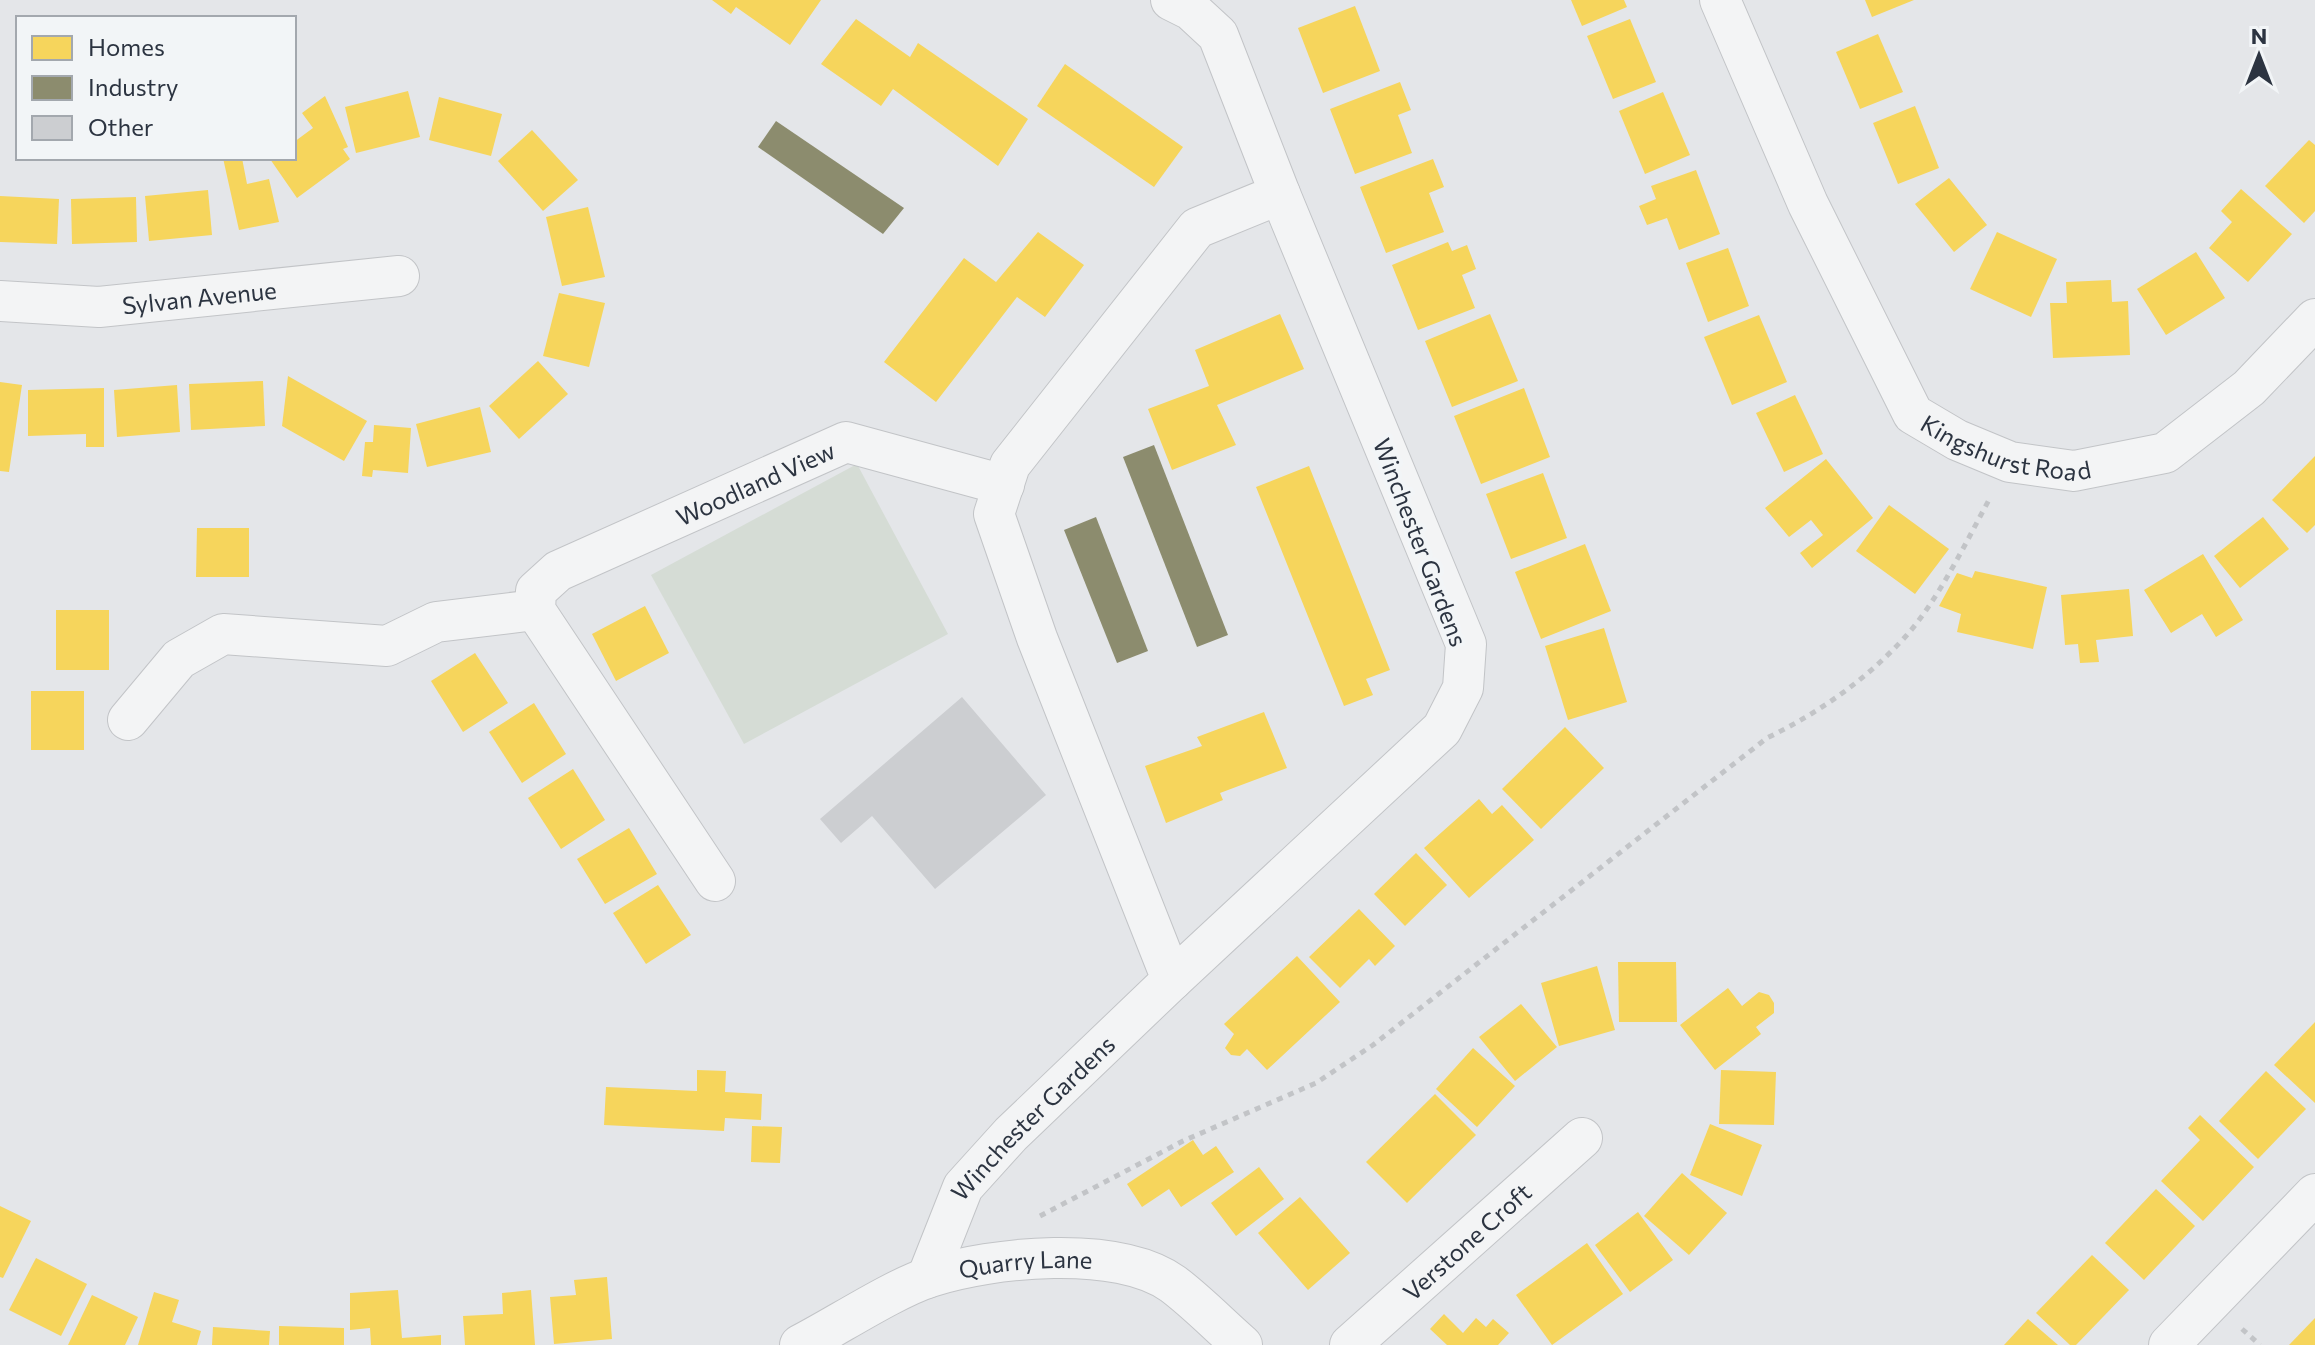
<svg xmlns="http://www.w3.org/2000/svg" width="2315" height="1345" viewBox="0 0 2315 1345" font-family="Commissioner,sans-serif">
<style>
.green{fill:#d5dcd5}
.homes{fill:#f6d55c}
.industry{fill:#8c8c6e}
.building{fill:#ccced1}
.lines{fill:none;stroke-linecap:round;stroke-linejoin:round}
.minor-casing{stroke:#c2c4c7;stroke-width:42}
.path{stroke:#c2c4c7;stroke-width:5;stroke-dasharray:6 6;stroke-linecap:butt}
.minor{stroke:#f3f4f5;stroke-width:40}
.labels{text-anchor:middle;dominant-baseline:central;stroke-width:8;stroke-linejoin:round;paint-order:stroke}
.street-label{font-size:24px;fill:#2c3441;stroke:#f2f5f7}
</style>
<rect width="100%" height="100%" fill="#e4e6e9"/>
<!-- green -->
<path class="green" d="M857 464 948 634 744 744 651 575Z"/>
<!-- homes -->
<g class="homes">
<path d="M712 0H821L790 45 736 7 731 14Z"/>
<path d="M1571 0H1624L1627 7 1582 26Z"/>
<path d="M1865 0H1914L1872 17Z"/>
<path d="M1355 6 1380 71 1323 93 1298 28Z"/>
<path d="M856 19 910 57 918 43 1028 119 998 166 893 89 881 106 821 64Z"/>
<path d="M1630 19 1656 82 1613 99 1587 36Z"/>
<path d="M1878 34 1903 92 1860 109 1836 52Z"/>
<path d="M1065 64 1183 147 1154 187 1037 106Z"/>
<path d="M1400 82 1411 110 1398 115 1412 153 1355 174 1330 109Z"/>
<path d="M408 91 420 137 356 153 345 107Z"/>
<path d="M1663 92 1690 155 1645 174 1619 111Z"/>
<path d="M325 96 348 147 343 149 350 159 297 198 270 159 294 158V142L313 128 302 113Z"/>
<path d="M439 97 502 114 491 156 429 140Z"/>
<path d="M1915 106 1939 168 1898 184 1873 123Z"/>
<path d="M532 130 578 180 543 211 498 161Z"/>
<path d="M2309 140 2315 145V211L2304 223 2265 186Z"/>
<path d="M223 158H242L247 184 269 179 279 222 239 230Z"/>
<path d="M1433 159 1444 187 1429 193 1444 232 1386 253 1360 187Z"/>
<path d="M1696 170 1720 234 1679 250 1667 218 1647 225 1639 206 1656 199 1651 186Z"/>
<path d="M1949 178 1987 225 1954 252 1915 204Z"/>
<path d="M2241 189 2292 234 2248 282 2209 248 2232 222 2221 211Z"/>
<path d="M208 190 212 235 149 241 145 196Z"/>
<path d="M0 196 59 199 57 244 0 242Z"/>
<path d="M136 197 137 242 72 244 71 199Z"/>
<path d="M588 207 605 277 562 286 546 217Z"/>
<path d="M1038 232 1084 265 1045 317 1017 297 936 402 884 362 964 258 996 282Z"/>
<path d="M1997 232 2057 259 2031 317 1970 289Z"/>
<path d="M1448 242 1452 251 1467 245 1476 269 1462 275 1475 308 1418 330 1392 265Z"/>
<path d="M1728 248 1749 306 1708 322 1686 263Z"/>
<path d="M2196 252 2225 298 2166 335 2137 289Z"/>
<path d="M2111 280 2112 302 2128 301 2130 355 2053 358 2050 303H2067L2066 282Z"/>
<path d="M559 293 605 303 589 367 543 356Z"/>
<path d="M1280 314 1304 369 1217 405 1236 445 1172 470 1148 409 1209 386 1195 350Z"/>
<path d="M1490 314 1518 381 1452 407 1425 341Z"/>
<path d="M1759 315 1787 382 1732 405 1704 337Z"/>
<path d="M538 361 568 394 519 439 489 406Z"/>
<path d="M288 376 367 421 344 461 282 426Z"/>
<path d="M263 381 265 426 191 430 189 384Z"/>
<path d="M0 382 22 385 9 472 0 471Z"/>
<path d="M177 385 180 432 117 437 114 390Z"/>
<path d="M104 388V447H86V434L28 436V390Z"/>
<path d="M1524 388 1550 457 1481 484 1454 416Z"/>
<path d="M1795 395 1823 454 1784 472 1756 413Z"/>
<path d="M480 407 491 452 427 467 416 424Z"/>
<path d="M374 425 411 428 408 473 373 470 372 477 362 476 365 442H373Z"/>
<path d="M2315 456V525L2307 533 2272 500Z"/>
<path d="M1826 459 1873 518 1812 568 1800 553 1823 535 1811 520 1789 537 1765 508Z"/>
<path d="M1309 466 1390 670 1366 679 1373 695 1344 706 1256 487Z"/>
<path d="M1543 473 1567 538 1511 559 1486 494Z"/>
<path d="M1889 505 1949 549 1915 594 1856 551Z"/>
<path d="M2263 517 2289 549 2240 588 2214 556Z"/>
<path d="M197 528H249V577H196Z"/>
<path d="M1585 544 1611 611 1541 639 1515 572Z"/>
<path d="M2203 554 2243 620 2216 637 2202 614 2171 633 2144 590Z"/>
<path d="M1975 571 2047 587 2033 649 1957 632 1961 614 1939 606 1957 573 1972 578Z"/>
<path d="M2129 589 2133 636 2096 640 2099 662 2080 663 2078 644 2065 645 2061 595Z"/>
<path d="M645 606 669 653 616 681 592 634Z"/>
<rect x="56" y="610" width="53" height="60"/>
<path d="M1604 628 1627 702 1568 720 1545 646Z"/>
<path d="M475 653 508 703 463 732 431 681Z"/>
<rect x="31" y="691" width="53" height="59"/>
<path d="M534 703 566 754 522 783 489 732Z"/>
<path d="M1264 712 1287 768 1220 793 1223 800 1166 823 1145 766 1202 746 1197 737Z"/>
<path d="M1565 727 1604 768 1541 829 1502 789Z"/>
<path d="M573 769 605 820 561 849 528 798Z"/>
<path d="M1479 799 1492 814 1502 805 1534 840 1469 898 1424 848Z"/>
<path d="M629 828 657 874 605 904 577 859Z"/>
<path d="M1416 853 1447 885 1405 926 1374 894Z"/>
<path d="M658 885 691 935 646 964 613 913Z"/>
<path d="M1359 909 1395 946 1375 966 1369 959 1340 988 1309 957Z"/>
<path d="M1297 956 1340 1002 1267 1070 1247 1049 1240 1056 1231 1055 1225 1048 1234 1034 1224 1024Z"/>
<path d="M1618 962H1676L1677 1022H1619Z"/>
<path d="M1597 966 1615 1030 1559 1046 1541 983Z"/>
<path d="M1728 988 1742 1006 1759 992 1769 995 1774 1003V1013L1756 1027 1761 1034 1715 1070 1680 1025Z"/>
<path d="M1521 1004 1557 1047 1515 1081 1479 1037Z"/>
<path d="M2315 1022V1103L2274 1065Z"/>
<path d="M1473 1048 1515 1086 1477 1127 1436 1089Z"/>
<path d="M697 1070 726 1071 725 1092 762 1094 761 1120 725 1118 724 1131 604 1125 606 1087 697 1091Z"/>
<path d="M1721 1070 1776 1072 1774 1125 1719 1124Z"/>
<path d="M2266 1071 2306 1109 2258 1159 2219 1121Z"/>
<path d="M1435 1094 1476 1135 1407 1203 1366 1162Z"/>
<path d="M2200 1115 2254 1167 2203 1221 2161 1181 2200 1140 2188 1128Z"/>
<path d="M1710 1124 1762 1145 1742 1196 1690 1175Z"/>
<path d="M752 1126 782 1127 780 1163 751 1162Z"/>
<path d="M1193 1140 1203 1155 1216 1146 1234 1172 1181 1207 1169 1189 1142 1207 1127 1184Z"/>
<path d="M1259 1167 1284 1199 1236 1236 1211 1203Z"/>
<path d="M1682 1173 1727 1213 1689 1255 1644 1216Z"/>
<path d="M2156 1189 2195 1226 2144 1280 2105 1243Z"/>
<path d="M1300 1197 1350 1253 1308 1290 1258 1233Z"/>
<path d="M0 1206 31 1221 3 1278 0 1277Z"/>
<path d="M1638 1212 1673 1260 1630 1292 1595 1245Z"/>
<path d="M1587 1243 1623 1294 1552 1345 1516 1295Z"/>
<path d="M2092 1255 2129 1290 2076 1345H2070L2036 1313Z"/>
<path d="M36 1258 87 1284 61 1336 9 1310Z"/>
<path d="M607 1277 612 1339 554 1344 550 1297 576 1295 574 1280Z"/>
<path d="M398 1290 402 1338 441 1335V1345H371L370 1328 350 1330V1293Z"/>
<path d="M531 1290 535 1345H465L463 1316 503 1314 502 1293Z"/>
<path d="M154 1292 179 1300 172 1322 201 1331 197 1345H138Z"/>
<path d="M92 1295 138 1317 125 1345H68Z"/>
<path d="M1444 1314 1463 1333 1476 1318 1486 1327 1493 1319 1509 1333 1498 1345H1447L1430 1329Z"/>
<path d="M2315 1318V1345H2289Z"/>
<path d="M2028 1319 2058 1345H2004Z"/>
<path d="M279 1326 344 1328V1345H279Z"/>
<path d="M213 1327 270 1331 269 1345H212Z"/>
</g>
<!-- industry -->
<g class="industry">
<path d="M776 121 904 208 883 234 758 147Z"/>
<path d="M1154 445 1228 635 1197 647 1123 457Z"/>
<path d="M1096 517 1148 651 1117 663 1064 530Z"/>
</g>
<!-- building -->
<path class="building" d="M962 697 1046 795 935 889 872 816 841 843 820 819Z"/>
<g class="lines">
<defs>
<g id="minor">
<path id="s1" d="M1720 0 1808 204 1913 414 1957 440 2010 462 2074 471 2165 453 2249 388 2315 319"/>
<path id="s2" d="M0 301 99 307 399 276"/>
<path d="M128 720 179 659 223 634 387 646 436 622 535 610"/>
<path id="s3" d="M715 881 535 610 536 591 558 571 846 442 1004 485"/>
<path d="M1172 980 1442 729 1463 688 1466 644 1280 194"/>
<path id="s4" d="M927 1278 963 1187 1011 1134 1172 980 1037 638 994 514 1010 465 1197 228 1280 194 1218 35 1191 10 1171 0"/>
<path id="s5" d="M800 1345C837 1326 893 1289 930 1277 992 1257 1117 1244 1173 1284 1197 1302 1219 1325 1242 1345"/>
<path id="s6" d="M1350 1345 1582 1138"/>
<path d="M2169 1345 2315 1194"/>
</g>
</defs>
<!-- minor casing -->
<use href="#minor" class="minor-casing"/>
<!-- path -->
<g class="path">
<path d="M1040 1216 1183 1141 1316 1083 1373 1045 1767 738C1820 712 1866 680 1906 636 1939 599 1966 542 1990 498"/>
<path d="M2242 1329 2260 1345"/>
</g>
<!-- minor -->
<use href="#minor" class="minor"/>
</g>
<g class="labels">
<!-- street labels -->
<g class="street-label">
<text stroke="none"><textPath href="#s2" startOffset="200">Sylvan Avenue</textPath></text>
<text stroke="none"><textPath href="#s1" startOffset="558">Kingshurst Road</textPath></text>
<text stroke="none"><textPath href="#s3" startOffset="590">Woodland View</textPath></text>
<text transform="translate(1421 542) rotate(69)">Winchester Gardens</text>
<text stroke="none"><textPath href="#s4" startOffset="196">Winchester Gardens</textPath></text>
<text stroke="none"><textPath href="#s6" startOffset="156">Verstone Croft</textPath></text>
<text stroke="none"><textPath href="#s5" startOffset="244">Quarry Lane</textPath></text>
</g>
</g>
<!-- legend -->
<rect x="16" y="16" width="280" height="144" fill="#f2f5f7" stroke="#a3a8ae" stroke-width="2"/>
<rect x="32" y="36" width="40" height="24" fill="#f6d55c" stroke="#a3a8ae" stroke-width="2"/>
<text x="88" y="56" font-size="24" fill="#2c3441">Homes</text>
<rect x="32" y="76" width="40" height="24" fill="#8c8c6e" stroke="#a3a8ae" stroke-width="2"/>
<text x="88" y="96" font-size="24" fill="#2c3441">Industry</text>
<rect x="32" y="116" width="40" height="24" fill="#ccced1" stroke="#a3a8ae" stroke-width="2"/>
<text x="88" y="136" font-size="24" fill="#2c3441">Other</text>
<!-- north arrow -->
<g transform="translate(2259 56)" stroke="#f2f5f7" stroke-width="6" paint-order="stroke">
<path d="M0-6L14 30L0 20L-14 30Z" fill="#2c3441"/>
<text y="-12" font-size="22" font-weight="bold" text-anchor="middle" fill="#2c3441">N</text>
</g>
</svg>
